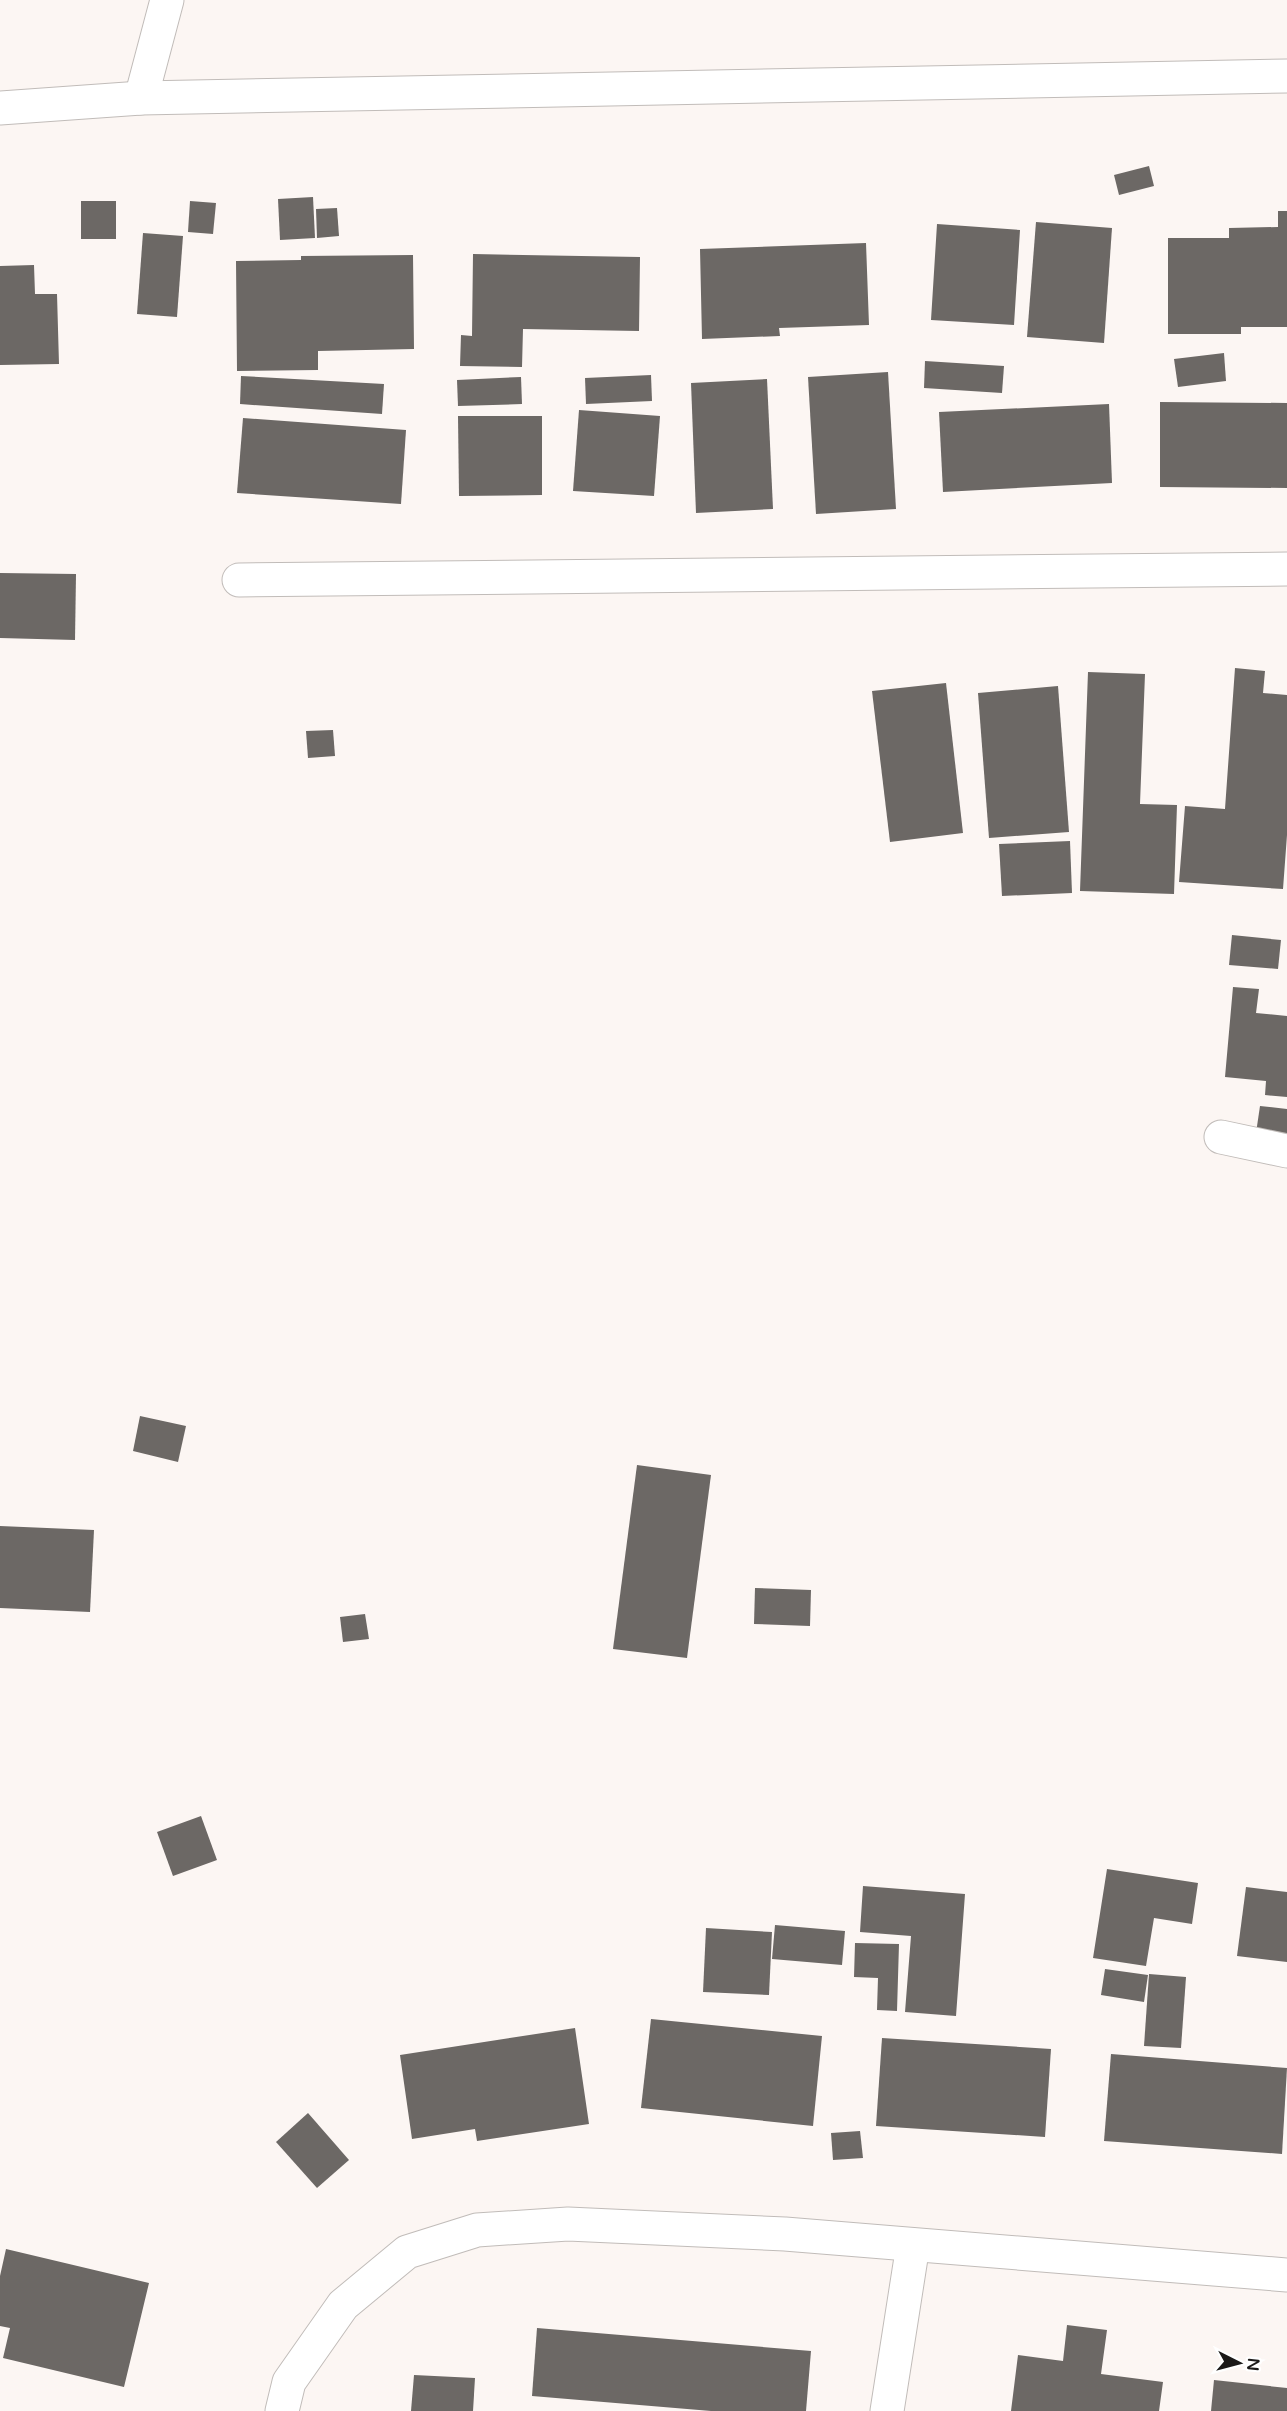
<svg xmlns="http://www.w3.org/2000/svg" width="1287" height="2411" viewBox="0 0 1287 2411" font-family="'Varela Round',sans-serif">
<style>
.building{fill:#6c6865}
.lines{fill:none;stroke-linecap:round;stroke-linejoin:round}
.street-casing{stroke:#c1bcb9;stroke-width:35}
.street{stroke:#fff;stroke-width:33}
</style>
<rect width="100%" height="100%" fill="#fcf6f3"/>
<!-- building -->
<g class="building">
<path d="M1149 166 1154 186 1119 195 1114 175Z"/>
<path d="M313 197 315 238 280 240 278 199Z"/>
<rect x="81" y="201" width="35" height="38"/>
<path d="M190 201 216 203 213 234 188 232Z"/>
<path d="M337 208 339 236 317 238 316 209Z"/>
<path d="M1278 211H1287V327H1241V334H1168V238H1229V228L1278 227Z"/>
<path d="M1036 222 1112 228 1104 343 1027 337Z"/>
<path d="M937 224 1020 230 1014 325 931 320Z"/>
<path d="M143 233 183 236 177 317 137 314Z"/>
<path d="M866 243 869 325 779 328 780 336 702 339 700 249Z"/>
<path d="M473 254 640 257 639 331 523 329 522 367 460 366 461 335 472 336Z"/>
<path d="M413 255 414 349 318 351V370L237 371 236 261 301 260V256Z"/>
<path d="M34 265 35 294H57L59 364 0 365V266Z"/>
<path d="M1224 353 1226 381 1178 387 1174 359Z"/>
<path d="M925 361 1004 366 1002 393 924 388Z"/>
<path d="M888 372 896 509 816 514 808 377Z"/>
<path d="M651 375 652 401 586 404 585 378Z"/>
<path d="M241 376 384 384 382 414 240 404Z"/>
<path d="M521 377 522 404 458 406 457 380Z"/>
<path d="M767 379 773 509 696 513 691 383Z"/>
<path d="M1160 402 1287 403V488L1160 487Z"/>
<path d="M1109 404 1112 483 943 492 939 412Z"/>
<path d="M579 410 660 416 654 496 573 491Z"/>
<path d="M458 416H542V495L459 496Z"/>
<path d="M243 418 406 430 401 504 237 493Z"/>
<path d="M0 573 76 574 75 640 0 638Z"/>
<path d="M1235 668 1265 671 1263 693 1287 695V835L1283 889 1179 882 1185 806 1225 809Z"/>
<path d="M1088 672 1145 674 1140 804 1177 805 1174 894 1080 891Z"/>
<path d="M946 683 963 833 890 842 872 691Z"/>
<path d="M1058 686 1069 832 989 838 978 693Z"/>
<path d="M333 730 335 756 308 758 306 731Z"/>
<path d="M1070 841 1072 893 1002 896 999 844Z"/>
<path d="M1232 935 1281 940 1278 969 1229 965Z"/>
<path d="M1233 987 1259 989 1256 1013 1287 1016V1097L1265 1095 1266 1081 1225 1077Z"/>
<path d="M1260 1106 1287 1109V1137L1256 1133Z"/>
<path d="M140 1416 186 1426 178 1462 133 1451Z"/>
<path d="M637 1465 711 1475 687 1658 613 1649Z"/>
<path d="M0 1526 94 1530 90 1612 0 1608Z"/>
<path d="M755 1588 811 1590 810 1626 754 1624Z"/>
<path d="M365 1614 369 1639 343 1642 340 1617Z"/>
<path d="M201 1816 217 1860 173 1876 157 1832Z"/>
<path d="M1107 1869 1198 1883 1192 1924 1154 1918 1146 1966 1093 1958Z"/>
<path d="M863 1886 965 1894 956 2016 905 2012 911 1936 860 1932Z"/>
<path d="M1246 1887 1287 1892V1962L1237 1956Z"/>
<path d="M775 1925 845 1931 842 1965 772 1959Z"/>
<path d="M706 1928 772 1932 769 1995 703 1992Z"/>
<path d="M855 1943 899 1944 897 2011 877 2010 878 1978 854 1977Z"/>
<path d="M1105 1969 1148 1975 1144 2002 1101 1995Z"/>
<path d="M1149 1974 1186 1977 1181 2048 1144 2046Z"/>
<path d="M651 2019 822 2036 813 2126 641 2108Z"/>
<path d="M575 2028 589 2124 477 2141 475 2129 412 2139 400 2055Z"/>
<path d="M882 2038 1051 2049 1045 2137 876 2126Z"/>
<path d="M1111 2054 1287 2068 1282 2154 1104 2141Z"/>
<path d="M308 2113 349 2160 317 2188 276 2142Z"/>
<path d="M860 2131 863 2158 833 2160 831 2133Z"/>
<path d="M6 2249 149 2283 124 2387 3 2358 10 2328 0 2326V2276Z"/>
<path d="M1067 2325 1107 2330 1101 2374 1163 2382 1159 2411H1011L1018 2355 1063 2361Z"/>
<path d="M537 2328 811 2351 806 2411H711L532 2396Z"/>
<path d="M414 2375 475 2378 473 2411H411Z"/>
<path d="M1214 2380 1287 2388V2411H1211Z"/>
</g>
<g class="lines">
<defs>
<g id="street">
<path d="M141 98 167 0"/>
<path d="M0 108 141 98 1287 76"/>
<path d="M239 580 1287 569"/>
<path d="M1221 1137 1287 1151"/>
<path d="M282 2411 289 2382 343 2305 407 2252 477 2230 568 2224 785 2234 1287 2275"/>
<path d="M887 2411 913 2245"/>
</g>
</defs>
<!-- street casing -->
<use href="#street" class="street-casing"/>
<!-- street -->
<use href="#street" class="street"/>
</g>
<!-- north arrow -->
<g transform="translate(1239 2363) rotate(96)" stroke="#ffffff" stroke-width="4.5" paint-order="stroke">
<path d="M0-4.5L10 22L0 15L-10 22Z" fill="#1b1918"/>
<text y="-9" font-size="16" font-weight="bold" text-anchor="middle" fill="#1b1918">N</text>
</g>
</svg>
